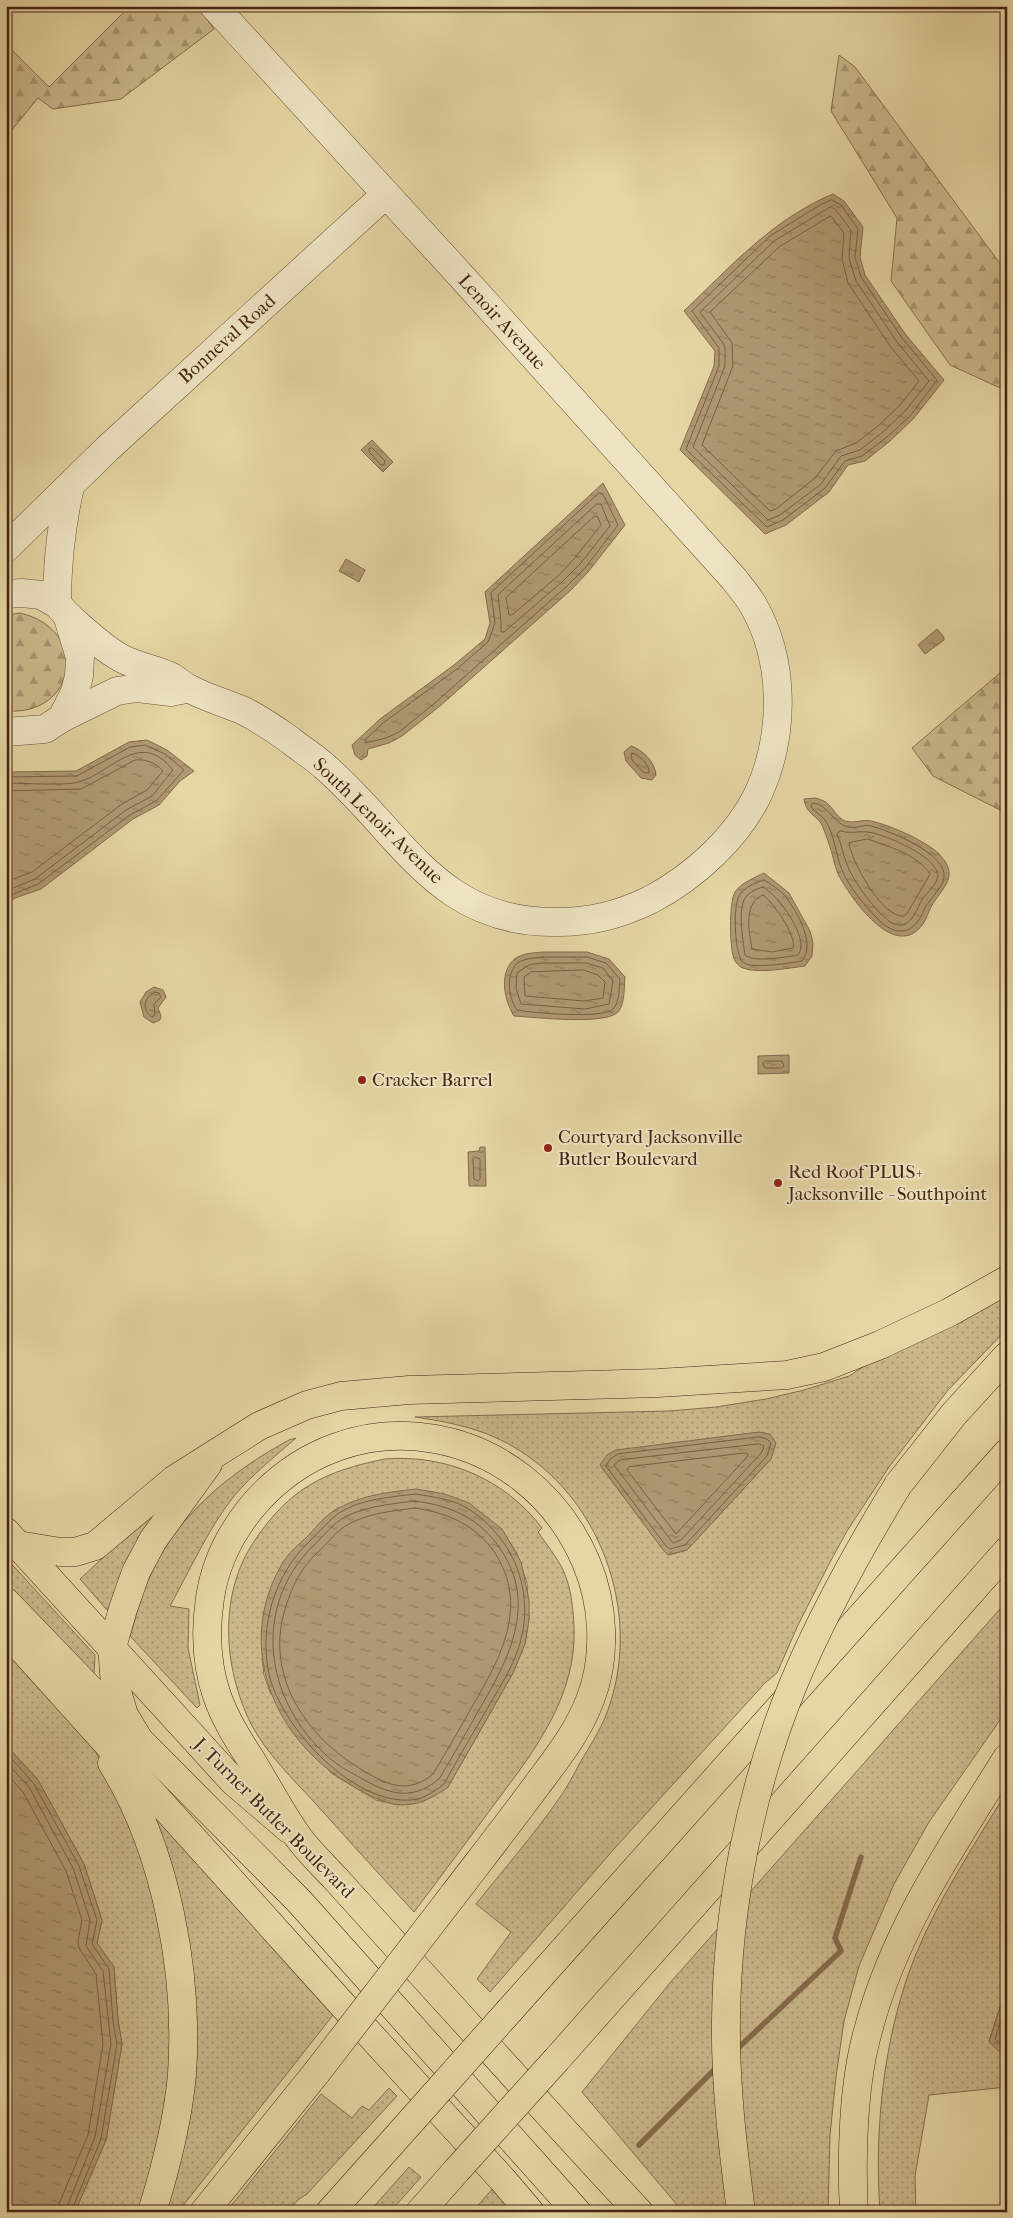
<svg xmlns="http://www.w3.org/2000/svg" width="1013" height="2218" viewBox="0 0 1013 2218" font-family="'IM FELL French Canon',serif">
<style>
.grass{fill:url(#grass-dots);stroke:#886e50;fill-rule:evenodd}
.forest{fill:url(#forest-firs);stroke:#886e50}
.water{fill:url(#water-ripples);stroke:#856a4c}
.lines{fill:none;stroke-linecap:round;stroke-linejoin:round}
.shore{stroke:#7a5e43;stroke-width:1}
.stream{stroke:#856a4c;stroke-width:5.5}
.minor-casing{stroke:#6e5038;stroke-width:29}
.major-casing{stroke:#462414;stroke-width:29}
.highway-casing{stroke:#462414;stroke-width:29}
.minor{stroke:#eee4c3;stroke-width:28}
.major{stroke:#e5d6a3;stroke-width:28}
.highway{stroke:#e5d6a3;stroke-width:28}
.highway-bridge-casing{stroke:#462414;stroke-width:29;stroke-linecap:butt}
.highway-bridge{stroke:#e5d6a3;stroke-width:28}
.poi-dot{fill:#8f2418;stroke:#eee4c3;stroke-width:2}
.labels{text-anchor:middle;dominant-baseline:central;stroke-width:4;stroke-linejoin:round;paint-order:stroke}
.street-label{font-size:19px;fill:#462414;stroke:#eee4c3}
.poi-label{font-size:19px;fill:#462414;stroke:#eee4c3;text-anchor:start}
</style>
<defs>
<pattern id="grass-dots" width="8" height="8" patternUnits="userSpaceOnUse" patternTransform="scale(1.25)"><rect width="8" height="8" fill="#cab88b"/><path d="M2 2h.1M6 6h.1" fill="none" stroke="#a69570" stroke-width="1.8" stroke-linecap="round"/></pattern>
<pattern id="forest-firs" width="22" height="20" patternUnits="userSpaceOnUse" patternTransform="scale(1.25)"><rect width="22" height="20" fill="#cab88b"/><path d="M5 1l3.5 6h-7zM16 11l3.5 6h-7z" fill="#a69570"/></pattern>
<pattern id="water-ripples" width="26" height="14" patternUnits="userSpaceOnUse" patternTransform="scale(1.25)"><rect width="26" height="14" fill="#af9972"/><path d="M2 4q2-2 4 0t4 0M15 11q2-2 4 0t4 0" fill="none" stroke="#907d5c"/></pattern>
</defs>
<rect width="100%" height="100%" fill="#e5d6a3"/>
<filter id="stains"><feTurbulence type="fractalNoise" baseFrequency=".004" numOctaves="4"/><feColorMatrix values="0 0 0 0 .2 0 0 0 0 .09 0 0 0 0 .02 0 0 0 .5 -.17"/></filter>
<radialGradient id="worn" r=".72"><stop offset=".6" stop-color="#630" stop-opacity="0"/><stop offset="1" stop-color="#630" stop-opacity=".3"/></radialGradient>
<!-- grass -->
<g class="grass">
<path d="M1007 1294V1329L948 1390 889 1467 847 1531 829 1564 798 1625 777 1673 765 1683 614 1849 490 1992 477 1979 511 1932 476 1904C504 1869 533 1836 558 1800 567 1788 574 1774 581 1761 591 1744 603 1726 609 1707 642 1611 600 1496 512 1446 481 1428 448 1422 415 1417L669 1411 716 1407 766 1399 804 1390 849 1376 874 1360ZM771 1459 687 1550 668 1555 602 1468Z"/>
<path d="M296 1438C275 1456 252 1475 234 1496 208 1529 190 1570 170 1606L189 1609 188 1648 200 1705 197 1708 130 1636C136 1618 140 1599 148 1581 174 1517 230 1472 289 1440Z"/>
<path d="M385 1459C446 1454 505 1479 542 1528L538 1532C546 1544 557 1557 563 1570 571 1587 573 1607 574 1626 577 1695 536 1749 496 1802 469 1839 441 1876 414 1912 381 1876 348 1840 315 1803 293 1779 266 1753 251 1724 223 1667 218 1594 255 1540 290 1488 325 1471 385 1459ZM338 1508 501 1529 517 1553 527 1583 529 1619 525 1644 513 1673 448 1787 399 1805 376 1800 331 1773 270 1692 264 1675 262 1659 282 1564 323 1520Z"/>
<path d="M149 1517 152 1521 109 1609 107 1610 80 1579 146 1518Z"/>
<path d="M6 1558 95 1655 94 1673 6 1587Z"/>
<path d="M1007 1601V1710L929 1822 894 1884 859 1966 844 2021 836 2077 830 2135 828 2212H683L582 2092 669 1984Z"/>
<path d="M6 1641 89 1741 110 1776 134 1828 167 1947 171 2054 162 2127 139 2212H75L106 2140 122 2044 118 2020 114 1967 97 1943 102 1920 84 1864 38 1780 6 1745Z"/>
<path d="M1007 1791V1911L1000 1921 1007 1919V1985L989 2041 1003 2055H1007V2087L929 2095 915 2176 916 2212H880C874 2127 884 2033 916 1954 940 1896 975 1844 1007 1791Z"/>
<path d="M143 1810 161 1814 337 2010 178 2212H159L188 2087Z"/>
<path d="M389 2088 397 2096 307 2194 299 2199 287 2212H226L321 2094 352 2118 362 2106 369 2110Z"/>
<path d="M409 2167 421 2177 390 2212H369Z"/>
<path d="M496 2185 519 2212H472Z"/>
</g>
<!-- forest -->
<g class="forest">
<path d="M130 6H197L214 29 121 99 53 109 38 98 6 137V44L49 87Z"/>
<path d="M839 55 855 67 1007 273V388L998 387 950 365 891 281 897 218 831 111Z"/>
<path d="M20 613C90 629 78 716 6 711V615Z"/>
<path d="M1007 667V816L1000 810 933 776 912 748Z"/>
</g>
<!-- water -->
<g class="water">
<path d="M833 194 844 201 863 227 860 257 865 275 906 335 944 380 914 418 890 441 865 461 848 465 829 492 786 525 765 534 680 450 714 366 715 351 684 311C731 266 773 219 833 194Z"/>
<path d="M372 440 393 462 383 472 361 450Z"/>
<path d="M603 483 625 525 588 572 571 590 440 706 402 736 389 743 368 749 367 756 361 760 355 755 352 745 380 719 454 665 485 639 490 623 485 592Z"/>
<path d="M346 559 365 570 359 582 339 571Z"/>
<path d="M937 629 944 637V640L925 654 918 645Z"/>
<path d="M147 740 167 750 194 771 180 781 159 805 133 819 41 889 15 898 6 905V772L76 771 129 742Z"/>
<path d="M631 746C643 750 655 762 656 775L652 780 641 778 626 761 624 752Z"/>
<path d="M816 798C821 800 826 801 829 805 834 810 838 818 845 821 854 824 862 819 871 821 890 825 926 841 939 854 961 877 942 887 931 907 928 912 927 919 923 924 895 963 850 897 838 874 834 865 833 854 829 844 827 838 824 829 821 823 814 814 806 813 804 799Z"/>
<path d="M764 873 789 893 810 931 813 943 812 956 805 966C789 968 758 974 743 968 741 968 736 963 735 961 729 951 729 901 735 892 741 883 754 878 764 873Z"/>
<path d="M543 952H587L609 959 625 977C624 987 625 1002 619 1011 608 1026 533 1017 514 1016 504 1000 498 971 516 958 524 953 533 953 543 952Z"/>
<path d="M154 987 163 990 166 997 158 1008 161 1016 160 1020 153 1023 144 1017 140 1002 146 992Z"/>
<path d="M789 1055V1073L758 1074V1056Z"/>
<path d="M480 1147H485L486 1186H469L468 1152 479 1151Z"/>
<path d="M759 1432 770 1434 776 1443 771 1459 687 1550 668 1555 663 1550 600 1465 607 1455 616 1450Z"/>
<path d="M416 1489 445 1494 469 1503 502 1529 521 1562 529 1600V1619L525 1644 513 1673 448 1787C410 1815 388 1807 351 1785 274 1740 234 1646 282 1564 288 1553 299 1544 308 1536 317 1526 326 1514 339 1508 362 1495 390 1492 416 1489Z"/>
<path d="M6 1745 38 1780 84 1864 102 1920 97 1943 114 1967 118 2020 122 2044 106 2140 75 2212H6Z"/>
<path d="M1007 1985V2055H1003L989 2042Z"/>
</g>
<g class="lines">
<!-- shore -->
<g class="shore">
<path d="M832 200 841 205 858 229 855 257 861 277 902 338 937 380 911 415 887 437 862 456 845 461 825 488 783 520 767 527 686 449 719 366V348L692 311 770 236 820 205Z"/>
<path d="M831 207 836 210 851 230 849 258 856 281 897 342 929 381 906 410 883 432 860 450 841 456 821 484 780 515 768 520 693 447 725 366V346L700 312 774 241Z"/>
<path d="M831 216 844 233 842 259 848 283 890 346 919 381 900 405 878 426 856 443 836 451 815 478 776 509 770 511 702 445 733 366 732 343 710 312 779 247Z"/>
<path d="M372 448 385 461 384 465H381L369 452V449Z"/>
<path d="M599 493 603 494 618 525 585 568 567 586 436 702 399 732 386 738 365 743V740L383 723 457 669 488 642 495 623 491 593Z"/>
<path d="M597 504H601L610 526 580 564 563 581 504 632H501V621L498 595Z"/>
<path d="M595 516 598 517 601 525 574 559 558 576 512 615H509L506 598Z"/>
<path d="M632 753C640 755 650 765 649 773L643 772 632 760Z"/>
<path d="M6 777 77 776 130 747 145 745 165 754 184 770 156 801 130 815 38 884 13 894 6 899"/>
<path d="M6 783C22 783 66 786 79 782 114 771 140 729 173 770L152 796 126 810 35 879 6 891"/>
<path d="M6 791 81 789 135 760C145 759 155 762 163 771L147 790 122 804 32 872 6 882"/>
<path d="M813 803C829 804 833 825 849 827 856 829 864 824 871 826 890 831 948 854 944 878 942 889 929 899 924 910 920 920 913 931 901 931 891 931 884 925 878 919 865 906 849 887 842 870 835 854 835 835 825 820 821 815 815 812 811 807Z"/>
<path d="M841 831C851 834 857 831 867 832 882 833 921 851 931 863 934 866 938 872 938 876 937 884 928 892 923 898 916 909 911 932 892 923 879 916 853 881 848 867 843 856 842 845 837 834Z"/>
<path d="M868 839C889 847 917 854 930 874L908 912 904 916C883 919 851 861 849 843Z"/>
<path d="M764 880C771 884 780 890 786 897 797 912 816 944 802 961 789 963 755 969 744 963 734 957 733 906 739 896 743 888 756 882 764 880Z"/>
<path d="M763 887C778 895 811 939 798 955 785 957 755 963 745 955 743 942 738 912 744 900 747 893 756 889 763 887Z"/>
<path d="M763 895C773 902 797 936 793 948L772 952 752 949C749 932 743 902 763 895Z"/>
<path d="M543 957H587L606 963 620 979C619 987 620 1002 613 1009 604 1019 532 1013 517 1010 508 998 505 972 519 962 527 958 535 958 543 957Z"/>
<path d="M543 963H586L603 968 613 981 609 1004 585 1009 521 1004 516 988 517 973 529 965Z"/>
<path d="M584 970 598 975 605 982 603 998 584 1001 525 996 524 977 531 972Z"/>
<path d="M155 992 159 993 161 997 154 1004 155 1015 152 1017C141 1009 144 998 155 992Z"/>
<path d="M765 1061H782L784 1066 782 1068H765L763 1064Z"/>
<path d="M475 1157 480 1159V1179L478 1181 474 1179 473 1159Z"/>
<path d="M759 1437 767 1439 771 1443 767 1456 685 1545 670 1549 666 1546 606 1466 610 1459 618 1454Z"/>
<path d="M759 1444 764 1446 762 1452 681 1540 673 1543 614 1465 620 1460Z"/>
<path d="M745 1453 748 1454 747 1457 676 1534 627 1470 629 1467Z"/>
<path d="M416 1494C433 1497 452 1499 467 1508 513 1537 535 1590 520 1643 514 1665 501 1685 490 1704 474 1731 459 1757 444 1784 436 1790 428 1796 418 1799 358 1811 281 1728 269 1674 259 1627 274 1575 309 1542 319 1532 328 1521 339 1513 360 1499 391 1497 416 1494Z"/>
<path d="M415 1501C452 1506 480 1518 501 1550 538 1605 508 1660 479 1710 466 1733 453 1756 439 1779 411 1802 388 1794 359 1777 352 1773 344 1769 337 1764 266 1710 248 1609 314 1545 324 1536 333 1523 345 1517 367 1506 391 1504 415 1501Z"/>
<path d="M415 1508C448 1513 476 1525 495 1553 529 1606 501 1657 473 1705 460 1728 447 1751 433 1774 409 1794 389 1786 364 1771 305 1737 262 1673 287 1603 294 1582 302 1567 318 1552 328 1543 337 1530 349 1524 369 1513 393 1511 415 1508Z"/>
<path d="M6 1752 34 1784 79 1866 97 1920 92 1944 109 1969 113 2021 117 2044 101 2139 71 2212"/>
<path d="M6 1762 29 1787 73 1868 90 1920 86 1946 103 1971 111 2044 95 2137 65 2212"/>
<path d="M6 1773 23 1792 66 1871 82 1920 78 1941 79 1948 96 1974 103 2044 88 2135 59 2204 57 2212"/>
<path d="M1007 2002 995 2039 1007 2050"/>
</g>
<!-- stream -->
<g class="stream">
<path d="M735 2051 841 1951 835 1938 861 1857"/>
<path d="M639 2145 717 2067"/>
</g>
<defs>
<g id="minor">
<path d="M6 548 107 449 386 194"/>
<path d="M6 594 22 593 41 595 57 604 67 615 80 657 79 676 75 692 62 718 45 729 6 732"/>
<path d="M57 604C57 564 61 526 70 487"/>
<path d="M67 615C84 630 101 647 121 658 137 667 156 669 172 677 178 681 183 686 190 689 207 698 226 703 244 711 260 719 276 730 290 740 301 749 314 757 324 766 402 833 437 924 557 922 591 922 619 915 650 900 694 877 738 837 759 792 785 734 785 660 753 605 748 596 740 587 734 579L462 277 214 6"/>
<path d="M62 718 117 691 137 688 171 692 186 689"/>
</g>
<g id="major">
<path d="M6 1532 233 1781 289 1829"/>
<path d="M6 1602 139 1740 299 1901 577 2212"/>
</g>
<g id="highway">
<path d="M898 1485 954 1414 1007 1356"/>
<path d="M18 1545 60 1552H75L95 1546 175 1479 259 1426 307 1405 341 1396 409 1390 658 1383 787 1375 824 1367 880 1345 950 1312 1007 1280"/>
<path d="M6 1631 340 2002 502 2179 530 2212"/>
<path d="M139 1740 124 1715 115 1685 112 1647 123 1609 136 1572 153 1540 208 1464"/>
<path d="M112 1763C166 1850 189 1973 182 2074 178 2121 166 2167 152 2212"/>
<path d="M451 1898C480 1860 509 1823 537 1785 557 1758 578 1732 590 1700 607 1657 604 1604 586 1562 527 1423 349 1390 251 1508 230 1534 215 1564 210 1598 205 1631 206 1664 217 1696 226 1721 239 1741 253 1763 267 1786 280 1811 296 1834 307 1850 322 1864 335 1878 363 1909 391 1940 419 1971 492 2051 564 2132 639 2212"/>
<path d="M510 2010 1007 1453"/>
<path d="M557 2059 1007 1551"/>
<path d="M204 2212 317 2072"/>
<path d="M330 2212 413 2119"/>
<path d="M420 2212 457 2170"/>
<path d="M854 2212C851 2157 853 2083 868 2031 894 1930 953 1845 1007 1758"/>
</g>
</defs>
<!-- minor casing -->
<use href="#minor" class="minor-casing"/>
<!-- major casing -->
<use href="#major" class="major-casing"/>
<!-- highway casing -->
<use href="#highway" class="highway-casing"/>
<!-- minor -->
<use href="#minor" class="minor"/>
<!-- major -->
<use href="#major" class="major"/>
<!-- highway -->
<use href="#highway" class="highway"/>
<defs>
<g id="highway-bridge">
<path d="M317 2072 451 1898"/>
<path d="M413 2119 510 2010"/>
<path d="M457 2170 557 2059"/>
<path d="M741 2212C733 2148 725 2085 726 2021 727 1907 750 1790 793 1685 822 1615 859 1549 898 1485"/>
</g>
</defs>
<!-- highway-bridge casing -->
<use href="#highway-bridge" class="highway-bridge-casing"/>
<!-- highway-bridge -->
<use href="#highway-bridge" class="highway-bridge"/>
</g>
<!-- markers -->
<g class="poi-dot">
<circle cx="362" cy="1080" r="5"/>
<circle cx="548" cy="1148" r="5"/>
<circle cx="778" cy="1183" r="5"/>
</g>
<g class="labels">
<!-- street labels -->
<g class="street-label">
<text transform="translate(502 322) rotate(48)">Lenoir Avenue</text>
<text transform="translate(227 339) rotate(-42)">Bonneval Road</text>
<text transform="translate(378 821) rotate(44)">South Lenoir Avenue</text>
<text transform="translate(274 1818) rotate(45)">J. Turner Butler Boulevard</text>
</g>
<!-- poi labels -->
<g class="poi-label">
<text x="372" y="1080">Cracker Barrel</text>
<text x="558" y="1137">Courtyard Jacksonville<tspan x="558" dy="22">Butler Boulevard</tspan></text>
<text x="788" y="1172">Red Roof PLUS+<tspan x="788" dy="22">Jacksonville - Southpoint</tspan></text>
</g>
</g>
<!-- margin -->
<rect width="1013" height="2218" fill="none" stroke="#e5d6a3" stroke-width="25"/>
<rect x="8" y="8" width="998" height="2203" fill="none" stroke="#462414" stroke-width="2.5"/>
<rect x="12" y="12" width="988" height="2193" fill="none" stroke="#462414"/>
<rect width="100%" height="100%" filter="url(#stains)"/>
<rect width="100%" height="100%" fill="url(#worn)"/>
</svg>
